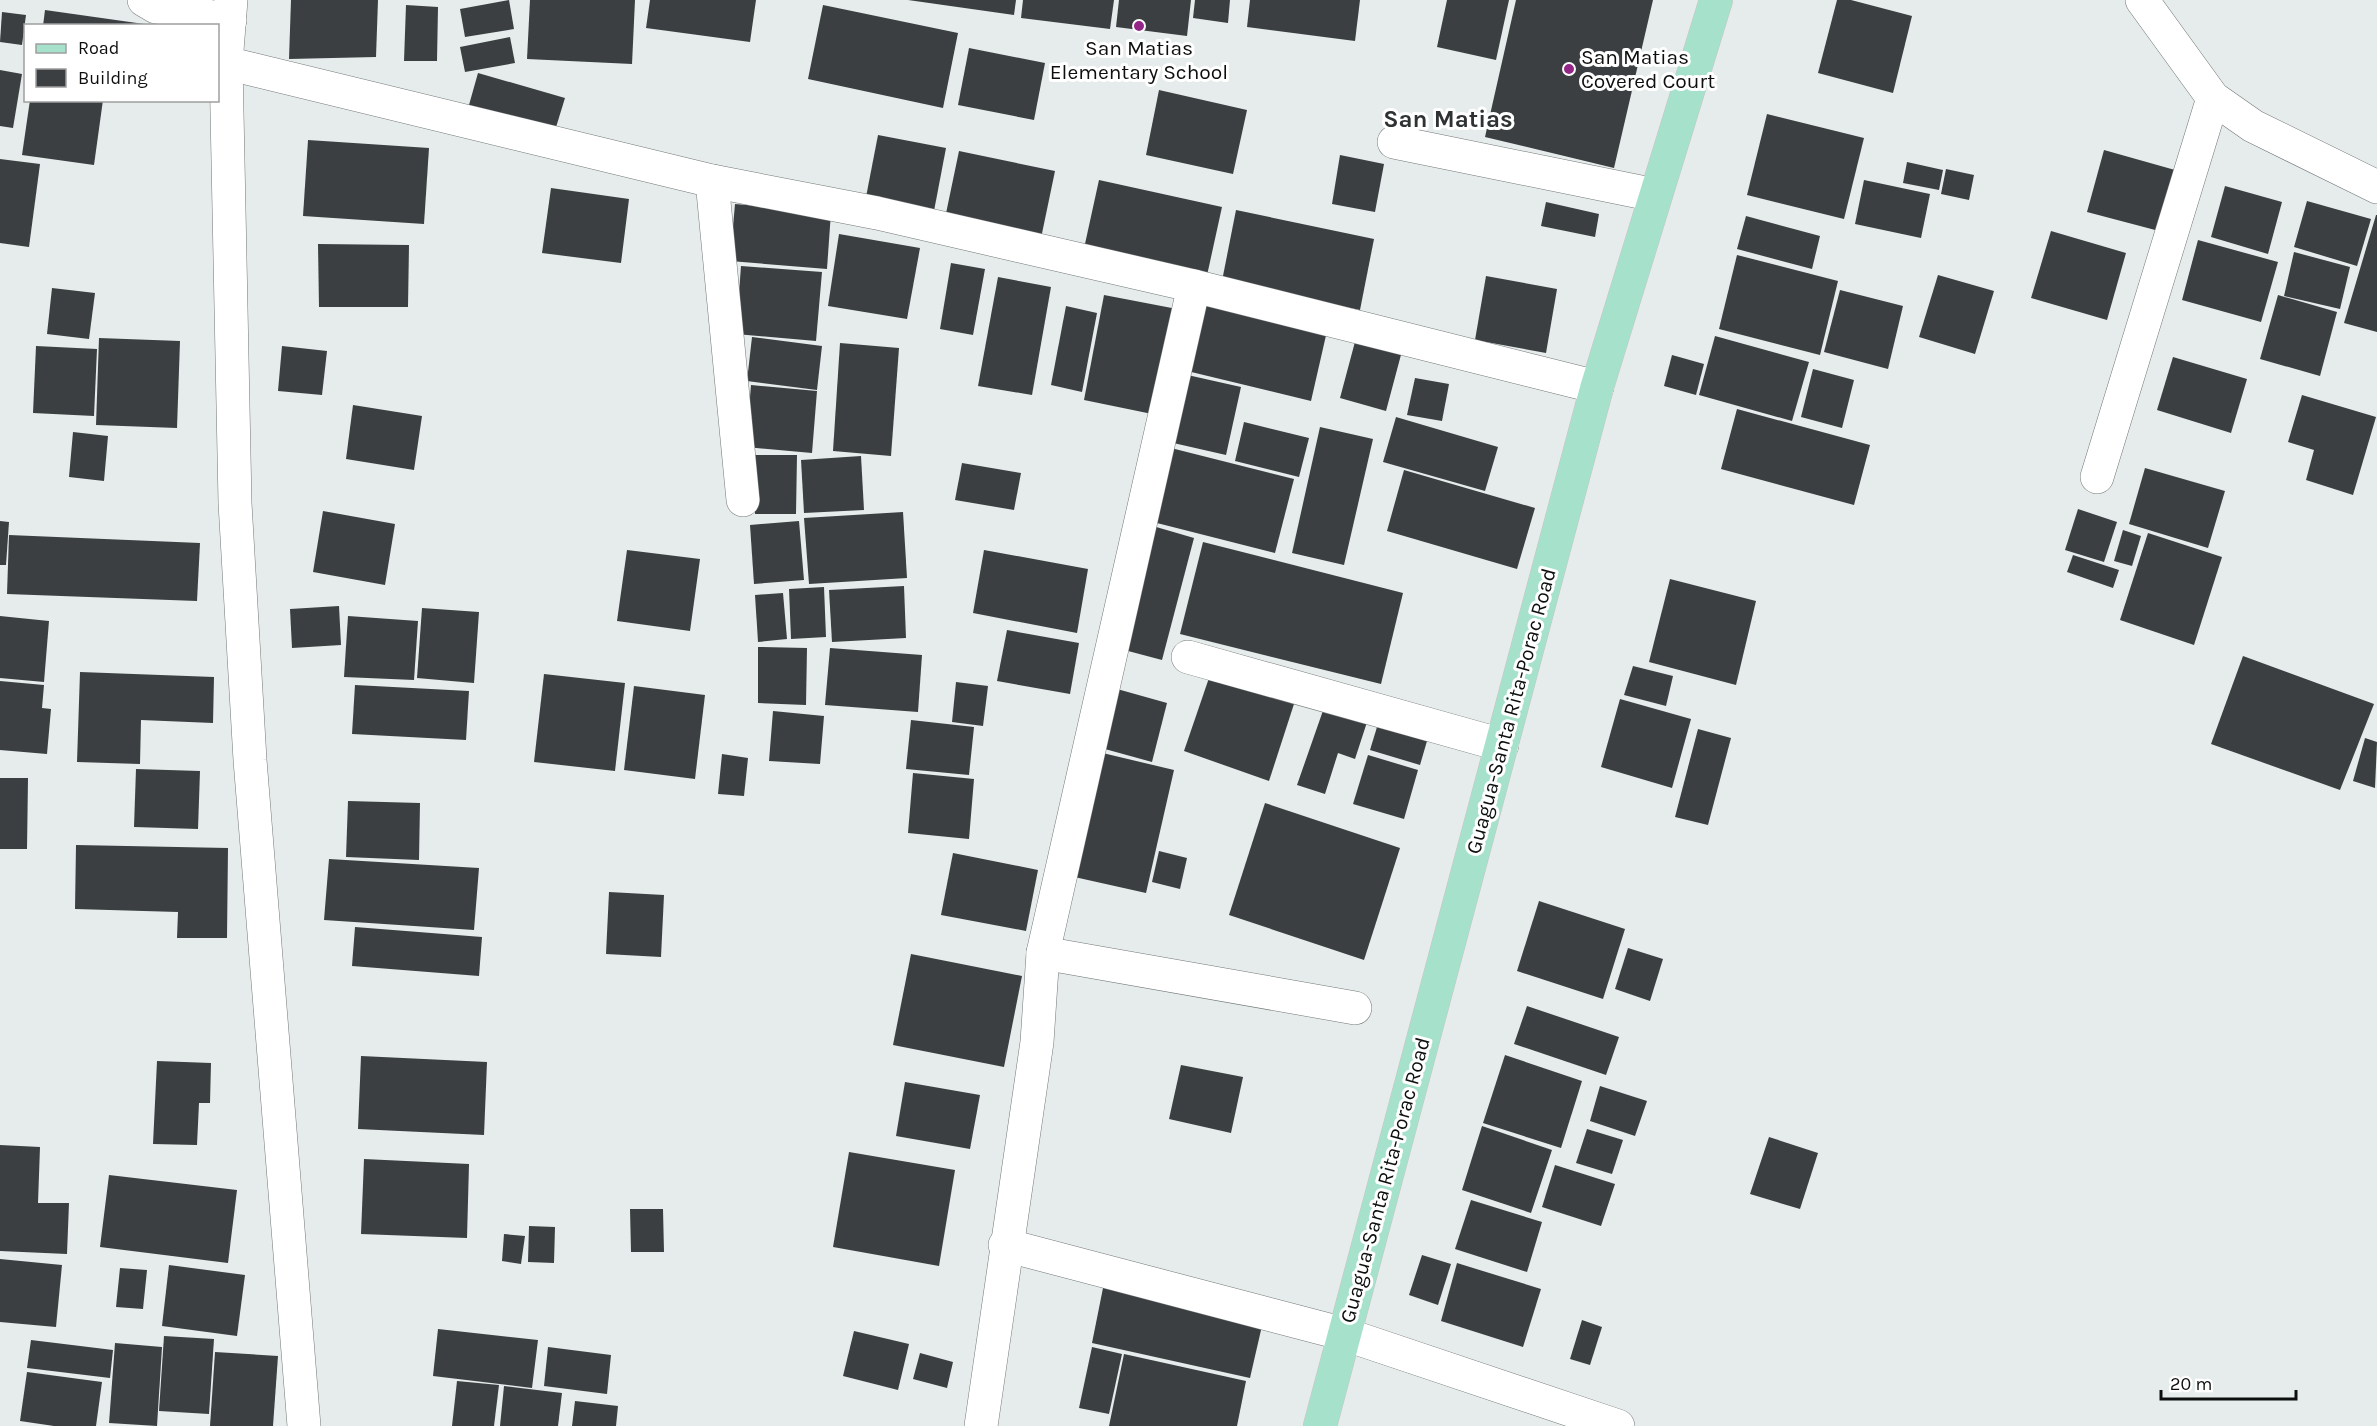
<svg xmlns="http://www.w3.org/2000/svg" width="2377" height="1426" viewBox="0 0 2377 1426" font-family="Karla,sans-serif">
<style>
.building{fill:#3b3f41}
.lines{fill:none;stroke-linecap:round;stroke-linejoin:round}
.minor-casing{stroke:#737878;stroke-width:34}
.major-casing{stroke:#c5c5c5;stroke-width:34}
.minor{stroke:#fff;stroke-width:33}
.major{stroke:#a6e2cb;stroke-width:33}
.poi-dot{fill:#942688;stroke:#fff;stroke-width:2}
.labels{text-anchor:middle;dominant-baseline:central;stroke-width:6;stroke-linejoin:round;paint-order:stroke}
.poi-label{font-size:21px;fill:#0d0f0f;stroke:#fff}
.street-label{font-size:21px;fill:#0d0f0f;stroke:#fff}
.quarter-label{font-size:24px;font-weight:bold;fill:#2e3232;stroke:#fff}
</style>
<rect width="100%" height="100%" fill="#e6eceb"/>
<!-- building -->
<g class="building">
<path d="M291 0H378L376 57 289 59Z"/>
<path d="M509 0 514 29 465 37 460 9Z"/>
<path d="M530 0H635L632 64 527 59Z"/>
<path d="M650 0H756L750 42 646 28Z"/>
<path d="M908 0H1016L1014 15Z"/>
<path d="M1023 0H1114L1110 29 1021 18Z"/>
<path d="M1119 0H1191L1187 36 1116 27Z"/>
<path d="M1195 0H1230L1228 23 1193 18Z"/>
<path d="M1250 0H1360L1355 41 1247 27Z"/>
<path d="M1447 0H1509L1496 60 1437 47Z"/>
<path d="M1516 0H1653L1614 168 1485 137Z"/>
<path d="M1837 0H1851L1912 16 1893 93 1818 73Z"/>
<path d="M406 5 438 7 437 61H404Z"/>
<path d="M823 5 958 33 943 108 808 79Z"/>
<path d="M45 10 144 24V26H43Z"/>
<path d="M2 12 26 15 22 45 0 42Z"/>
<path d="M510 37 515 63 465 72 460 47Z"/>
<path d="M969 48 1045 63 1034 120 958 105Z"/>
<path d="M0 70 22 74 13 128 0 126Z"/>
<path d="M478 73 565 98 553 137 467 112Z"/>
<path d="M1159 90 1247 110 1233 174 1146 155Z"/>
<path d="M30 100H103L94 165 22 155Z"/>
<path d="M1767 114 1864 138 1844 219 1747 195Z"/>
<path d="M878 135 946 148 934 211 866 197Z"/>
<path d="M308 140 429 148 424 224 303 216Z"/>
<path d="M2104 150 2175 170 2159 231 2087 212Z"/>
<path d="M959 151 1055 171 1040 243 944 223Z"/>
<path d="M1340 155 1384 164 1375 212 1332 204Z"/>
<path d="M0 159 40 164 29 247 0 243Z"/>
<path d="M1907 162 1943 170 1939 190 1903 183Z"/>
<path d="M1946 169 1974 175 1969 200 1941 194Z"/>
<path d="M1099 180 1222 207 1206 280 1083 253Z"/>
<path d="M1864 180 1930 194 1921 238 1855 224Z"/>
<path d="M2225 186 2282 202 2268 254 2211 237Z"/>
<path d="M551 188 629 199 621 263 542 253Z"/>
<path d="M2307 201 2371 219 2357 266 2294 247Z"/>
<path d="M1546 202 1599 214 1595 237 1541 226Z"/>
<path d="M735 204 831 212 827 269 730 261Z"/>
<path d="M1236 210 1374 239 1360 310 1222 281Z"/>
<path d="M2376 215H2377V332L2344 323Z"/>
<path d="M1746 216 1820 236 1812 269 1737 249Z"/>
<path d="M2051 231 2126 253 2107 320 2031 298Z"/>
<path d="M839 234 920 248 907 319 828 306Z"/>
<path d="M2198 240 2278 262 2261 322 2182 300Z"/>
<path d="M318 244 409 245 408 307H319Z"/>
<path d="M2294 252 2350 267 2340 309 2284 296Z"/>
<path d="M1737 255 1838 281 1820 355 1719 329Z"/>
<path d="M951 263 985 269 973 335 940 329Z"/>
<path d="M741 266 822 272 816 341 736 334Z"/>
<path d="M1938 275 1994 291 1975 354 1919 337Z"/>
<path d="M1486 276 1557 289 1546 353 1475 340Z"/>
<path d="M998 277 1051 287 1032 395 978 386Z"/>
<path d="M52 288 95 293 89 339 47 334Z"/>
<path d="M1840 290 1903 306 1888 369 1824 352Z"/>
<path d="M1104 295 1177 309 1157 415 1084 400Z"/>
<path d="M2278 295 2337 312 2320 376 2260 359Z"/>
<path d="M1200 300 1327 331 1311 401 1183 370Z"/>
<path d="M1066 306 1097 313 1082 392 1051 385Z"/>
<path d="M1715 336 1809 362 1792 421 1699 395Z"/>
<path d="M752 337 822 346 817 390 747 381Z"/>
<path d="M99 338 180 341 177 428 96 425Z"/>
<path d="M1356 338 1402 351 1386 411 1340 398Z"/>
<path d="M840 343 899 348 891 456 833 451Z"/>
<path d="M36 346 97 349 94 416 33 413Z"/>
<path d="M282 346 327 351 322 395 278 391Z"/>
<path d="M1672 355 1704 364 1696 395 1664 386Z"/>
<path d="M2173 357 2247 379 2231 433 2157 410Z"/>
<path d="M1813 369 1854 380 1842 428 1801 417Z"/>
<path d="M1183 374 1241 387 1226 455 1169 442Z"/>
<path d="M1415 378 1449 384 1442 421 1407 415Z"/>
<path d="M751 385 817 391 812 453 746 447Z"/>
<path d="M2302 395 2376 417 2353 495 2306 480 2314 450 2288 442Z"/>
<path d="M353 405 422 416 414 470 346 459Z"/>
<path d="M1737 409 1870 445 1854 505 1721 469Z"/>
<path d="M1396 417 1498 447 1485 491 1383 462Z"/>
<path d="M1244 422 1309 438 1299 477 1235 461Z"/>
<path d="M1320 427 1373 439 1344 565 1292 553Z"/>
<path d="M73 432 108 436 104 481 69 477Z"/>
<path d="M1167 447 1294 479 1275 553 1149 521Z"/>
<path d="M755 455H797L796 514H755Z"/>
<path d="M861 456 864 510 804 513 801 460Z"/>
<path d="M962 463 1021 473 1014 510 955 500Z"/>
<path d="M2145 468 2225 491 2208 548 2129 524Z"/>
<path d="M1404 470 1535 508 1517 569 1387 531Z"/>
<path d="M2078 509 2117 522 2104 562 2065 550Z"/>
<path d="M323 511 395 524 385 585 313 572Z"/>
<path d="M903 512 907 578 809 584 804 518Z"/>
<path d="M0 521 9 522 6 565H0Z"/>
<path d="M799 521 804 580 754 584 750 525Z"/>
<path d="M1146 524 1194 538 1162 660 1113 647Z"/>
<path d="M2123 530 2141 536 2132 566 2114 561Z"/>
<path d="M2148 533 2222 557 2194 645 2120 620Z"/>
<path d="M9 535 200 543 197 601 7 594Z"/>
<path d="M1203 542 1403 593 1381 684 1180 634Z"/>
<path d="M627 550 700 559 690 631 617 621Z"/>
<path d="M984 550 1088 569 1077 633 973 613Z"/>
<path d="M2073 555 2119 570 2113 588 2067 572Z"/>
<path d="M1670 579 1756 601 1736 685 1649 662Z"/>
<path d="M904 586 906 638 832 642 829 590Z"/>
<path d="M824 587 826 637 791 639 789 589Z"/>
<path d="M783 593 787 639 758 642 755 595Z"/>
<path d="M339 606 341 645 292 648 290 609Z"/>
<path d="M422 608 479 612 474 683 417 678Z"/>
<path d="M0 616 49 621 44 682 0 678Z"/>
<path d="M348 616 418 621 414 680 344 677Z"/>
<path d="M1007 630 1079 643 1070 694 997 681Z"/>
<path d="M758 647 807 648 806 705 758 703Z"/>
<path d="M830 648 922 655 918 712 825 705Z"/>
<path d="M2243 656 2374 704 2340 790 2211 744Z"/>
<path d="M1633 666 1673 676 1666 706 1624 695Z"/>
<path d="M80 672 214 677 213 723 141 720 140 764 77 762Z"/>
<path d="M544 674 625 683 615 771 534 762Z"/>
<path d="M1210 675 1294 704 1269 781 1184 751Z"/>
<path d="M0 681 44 685 42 708 51 709 47 754 0 750Z"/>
<path d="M956 682 988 686 983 726 952 722Z"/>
<path d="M355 685 469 691 466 740 352 734Z"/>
<path d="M634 686 705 695 695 779 624 770Z"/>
<path d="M1110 687 1167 703 1152 762 1094 746Z"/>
<path d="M1620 699 1691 719 1672 788 1601 767Z"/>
<path d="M1326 702 1369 716 1355 759 1338 753 1325 794 1297 785Z"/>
<path d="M773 711 824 716 820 764 769 761Z"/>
<path d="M911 720 974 727 969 775 906 769Z"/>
<path d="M1377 727 1427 741 1420 765 1370 750Z"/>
<path d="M1698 729 1731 738 1708 825 1675 817Z"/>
<path d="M2365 738 2377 742 2375 788 2353 781Z"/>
<path d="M1090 750 1174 770 1146 893 1061 874Z"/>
<path d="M722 754 748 758 744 796 718 794Z"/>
<path d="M1368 755 1418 770 1404 819 1353 804Z"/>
<path d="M136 769 200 771 198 829 134 827Z"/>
<path d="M913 773 974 779 969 839 908 833Z"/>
<path d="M0 778H28L27 849H0Z"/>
<path d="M348 801 420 803 419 860 346 857Z"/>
<path d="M1265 803 1400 848 1364 960 1229 915Z"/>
<path d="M76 845 228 848 227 938H177L178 912 75 909Z"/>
<path d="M1159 851 1187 858 1180 889 1152 882Z"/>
<path d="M953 853 1038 870 1026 931 941 915Z"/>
<path d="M329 859 479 868 474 930 324 920Z"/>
<path d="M609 892 664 895 661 957 606 954Z"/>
<path d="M1539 901 1625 929 1603 999 1517 971Z"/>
<path d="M355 927 482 937 479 976 352 966Z"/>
<path d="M1628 948 1663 959 1650 1001 1615 989Z"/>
<path d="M911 954 1022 976 1004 1067 893 1045Z"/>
<path d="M1527 1006 1619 1037 1606 1075 1514 1044Z"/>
<path d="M1505 1055 1582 1081 1561 1148 1483 1123Z"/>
<path d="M361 1056 487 1062 484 1135 358 1129Z"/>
<path d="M157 1061 211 1063 210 1103H199L197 1145 153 1144Z"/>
<path d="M1181 1065 1243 1077 1231 1133 1169 1119Z"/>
<path d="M905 1082 980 1095 970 1149 896 1136Z"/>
<path d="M1600 1086 1647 1101 1635 1136 1590 1121Z"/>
<path d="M1482 1126 1552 1150 1531 1213 1462 1190Z"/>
<path d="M1587 1129 1623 1140 1612 1174 1576 1163Z"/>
<path d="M1769 1137 1818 1153 1800 1209 1750 1194Z"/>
<path d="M0 1145 40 1147 38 1203H69L67 1254 0 1251Z"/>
<path d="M849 1152 955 1170 939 1266 833 1247Z"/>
<path d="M364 1159 469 1164 467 1238 361 1234Z"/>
<path d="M1555 1165 1615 1184 1601 1226 1542 1207Z"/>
<path d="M109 1175 237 1190 228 1263 100 1247Z"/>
<path d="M1471 1200 1542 1222 1527 1272 1455 1249Z"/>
<path d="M630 1209H663L664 1252H631Z"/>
<path d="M529 1226 555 1227 554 1263 528 1262Z"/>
<path d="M504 1234 525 1236 521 1264 502 1261Z"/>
<path d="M1422 1255 1451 1264 1438 1305 1409 1295Z"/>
<path d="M0 1259 62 1265 56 1327 0 1322Z"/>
<path d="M1457 1263 1541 1289 1523 1347 1441 1321Z"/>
<path d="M169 1265 245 1275 237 1336 162 1326Z"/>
<path d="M120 1268 147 1270 143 1309 116 1307Z"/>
<path d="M1104 1283 1264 1317 1250 1378 1092 1343Z"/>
<path d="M1582 1320 1602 1327 1590 1365 1570 1359Z"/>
<path d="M438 1329 538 1340 532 1388 433 1376Z"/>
<path d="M854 1331 909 1344 898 1390 843 1376Z"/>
<path d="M164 1336 214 1339 209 1414 159 1411Z"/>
<path d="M31 1340 113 1350 110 1378 27 1368Z"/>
<path d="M115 1343 162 1347 157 1426 109 1423Z"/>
<path d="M548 1347 611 1355 607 1394 544 1386Z"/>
<path d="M1092 1347 1122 1354 1109 1414 1079 1408Z"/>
<path d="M215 1352 278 1356 273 1426H210Z"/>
<path d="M920 1353 953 1362 947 1388 913 1379Z"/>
<path d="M1124 1354 1246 1381 1237 1426H1109Z"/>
<path d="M27 1372 102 1382 96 1426H54L20 1421Z"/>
<path d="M457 1381 499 1385 494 1426H452Z"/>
<path d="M504 1386 562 1393 558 1426H500Z"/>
<path d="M575 1401 618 1406 616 1426H572Z"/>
</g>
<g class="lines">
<defs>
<g id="minor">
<path d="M144 0 156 7 230 20"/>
<path d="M231 0 226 63 235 503 250 760 304 1426"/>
<path d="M2142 0 2213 98 2253 126 2377 187"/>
<path d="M226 63 712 181 877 213 1194 286 1597 387"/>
<path d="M1394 142 1655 195"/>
<path d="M712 181 743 500"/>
<path d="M2097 477 2213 98"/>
<path d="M1188 657 1502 745"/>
<path d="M1043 953 1355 1008"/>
<path d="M1005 1245 1344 1334 1618 1426"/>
<path d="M981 1426 1037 1042 1043 953 1194 286"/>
</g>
<path id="major" d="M1320 1426 1597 387 1716 0"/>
</defs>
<!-- minor casing -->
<use href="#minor" class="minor-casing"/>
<!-- major casing -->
<use href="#major" class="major-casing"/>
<!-- minor -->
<use href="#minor" class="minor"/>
<!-- major -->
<use href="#major" class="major"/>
</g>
<!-- markers -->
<g class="poi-dot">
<circle cx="1139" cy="26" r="6"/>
<circle cx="1569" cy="69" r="6"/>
</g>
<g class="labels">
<!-- poi labels -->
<g class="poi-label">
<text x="1139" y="48">San Matias<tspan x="1139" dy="24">Elementary School</tspan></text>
<text x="1581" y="57" text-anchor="start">San Matias<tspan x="1581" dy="24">Covered Court</tspan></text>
</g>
<!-- street labels -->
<g class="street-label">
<text transform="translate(1511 711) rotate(-75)">Guagua-Santa Rita-Porac Road</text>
<text transform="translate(1385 1180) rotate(-75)">Guagua-Santa Rita-Porac Road</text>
</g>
<!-- quarter labels -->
<g class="quarter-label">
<text x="1448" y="119">San Matias</text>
</g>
</g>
<!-- legend -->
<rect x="24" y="24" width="195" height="78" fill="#ffffff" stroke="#9e9f9f" stroke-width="1.5"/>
<rect x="36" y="44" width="30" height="9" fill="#a6e2cb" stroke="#9e9f9f" stroke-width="1.5"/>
<text x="78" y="54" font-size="18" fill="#0d0f0f">Road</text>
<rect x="36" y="69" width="30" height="18" fill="#3b3f41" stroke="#9e9f9f" stroke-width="1.5"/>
<text x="78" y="84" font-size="18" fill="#0d0f0f">Building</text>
<!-- scale -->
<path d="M2161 1390v9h135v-9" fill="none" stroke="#0d0f0f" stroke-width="3"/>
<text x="2170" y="1390" font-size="18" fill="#0d0f0f" stroke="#ffffff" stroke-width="4.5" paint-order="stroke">20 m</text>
</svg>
